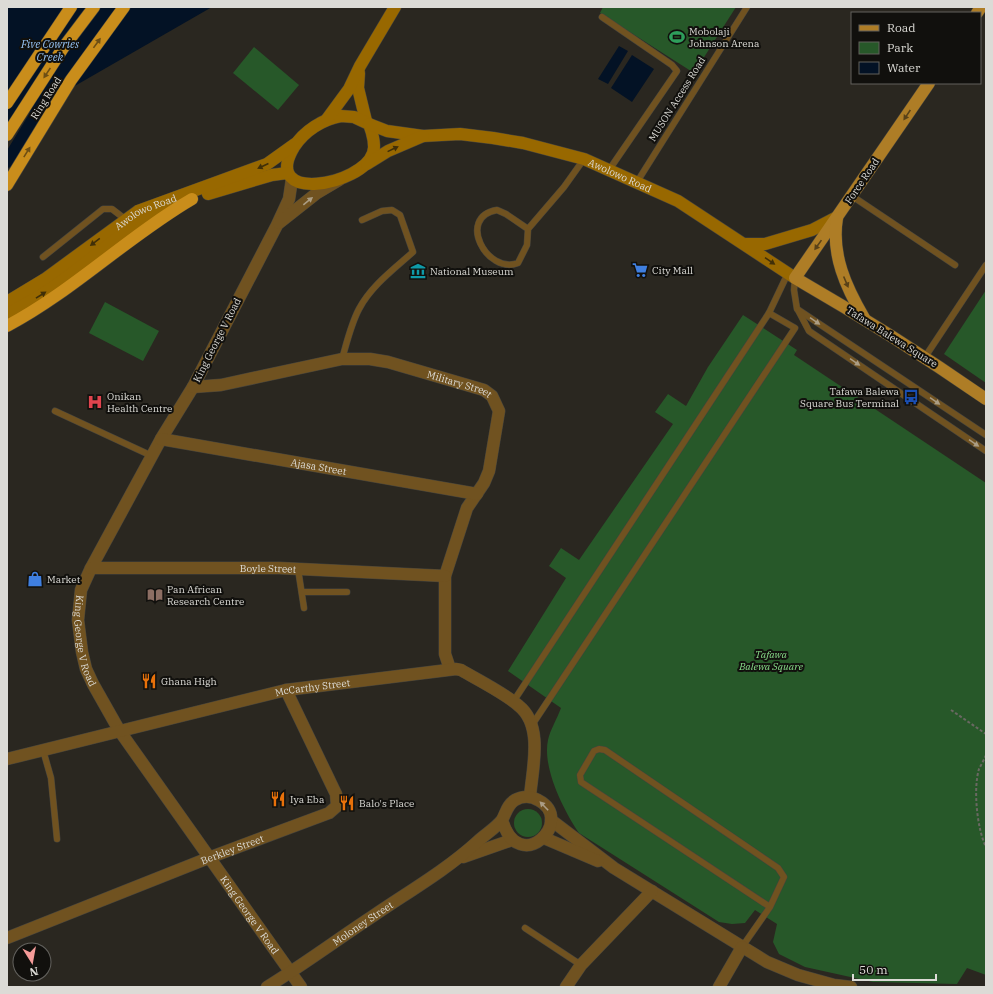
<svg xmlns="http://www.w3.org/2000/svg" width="993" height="994" viewBox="0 0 993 994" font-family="'IBM Plex Serif',serif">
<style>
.green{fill:#275829}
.water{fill:#031225}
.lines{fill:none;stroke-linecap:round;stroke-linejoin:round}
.canal{stroke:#031225;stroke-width:12}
.lane-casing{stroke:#46443d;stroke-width:7}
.street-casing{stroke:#46443d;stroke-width:13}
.secondary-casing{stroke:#46443d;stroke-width:13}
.primary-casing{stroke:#46443d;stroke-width:13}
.highway-casing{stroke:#46443d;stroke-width:13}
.path{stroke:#6a6862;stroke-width:2;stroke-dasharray:3 2;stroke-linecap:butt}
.lane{stroke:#705220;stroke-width:6}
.street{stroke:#705220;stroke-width:12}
.secondary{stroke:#986800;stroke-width:12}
.primary{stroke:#ae7d26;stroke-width:12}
.highway{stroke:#c98d1b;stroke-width:12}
.oneway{fill:#6d4e14}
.oneway2{fill:#584118}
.oneway3{fill:#402f08}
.oneway4{fill:#ab9d84}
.labels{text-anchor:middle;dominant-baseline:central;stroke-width:4;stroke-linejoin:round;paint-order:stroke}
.poi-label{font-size:10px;fill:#dcdbd6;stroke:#11100d;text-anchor:start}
.street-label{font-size:10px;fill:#dcdbd6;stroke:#11100d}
.park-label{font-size:10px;font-style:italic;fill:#89de8b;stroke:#11100d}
.water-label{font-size:11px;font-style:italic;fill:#97c3f4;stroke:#11100d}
</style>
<rect width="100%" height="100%" fill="#2a2720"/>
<!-- green -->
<g class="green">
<path d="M603 7H736L694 73 600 13Z"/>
<path d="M254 47 299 85 278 110 233 73Z"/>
<path d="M986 290V383L944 354Z"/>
<path d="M105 302 159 331 143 361 89 333Z"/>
<path d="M743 315 797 350 794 355 986 483V975L967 968 957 984 873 982 805 967 779 954 773 942 777 924 755 910 745 923 732 924 719 922 579 833C564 811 542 768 548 740 550 730 557 719 561 708L508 671 566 578 549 566 561 548 579 560 673 424 655 412 668 394 686 406 708 367Z"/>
<circle cx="528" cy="823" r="14"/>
</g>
<!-- water -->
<g class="water">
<path d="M7 7H212L7 125Z"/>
<path d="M619 46 628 51 608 84 598 79Z"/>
<path d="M632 55 654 69 632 102 611 88Z"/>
</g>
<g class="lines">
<!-- canal -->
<path class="canal" d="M7 162 43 103"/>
<defs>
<g id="lane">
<path d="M602 17 672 65 677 71 609 170"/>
<path d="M637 182 747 7"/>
<path d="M852 196 955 265"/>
<path d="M528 229 506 214 497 210C456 217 487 275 518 263L527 245 528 229 564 187 584 159"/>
<path d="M43 257 103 209H112L125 219"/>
<path d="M795 278 794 290 797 309 986 435"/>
<path d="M798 310 809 331 986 451"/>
<path d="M769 313 788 273"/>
<path d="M925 357 986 265"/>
<path d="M342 359C347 342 351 324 359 309 371 286 394 269 413 252L400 215 392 210 382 211 362 220"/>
<path d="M55 411 152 456"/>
<path d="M298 569 304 608"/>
<path d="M302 592H347"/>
<path d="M513 702 769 313 795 328 532 725"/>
<path d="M43 750 51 778 57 839"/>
<path d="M525 928 581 965"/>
<path d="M742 947 770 907 784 877 778 868 605 750 599 749 594 751 580 775 581 782 770 907"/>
</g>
<g id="street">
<path id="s1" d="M292 179 289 199 277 225 193 387 161 439 91 568 81 590 78 620 82 652 86 669 93 684 119 730 301 987"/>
<path d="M279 223 317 193 339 180"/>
<path id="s2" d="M193 387 221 385 342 359H370L388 362 484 390 492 396 499 411 489 471 484 483 467 508 445 576V654L450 669"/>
<path id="s3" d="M161 439 477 494"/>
<path id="s4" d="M91 568H279L445 576"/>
<path id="s5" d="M7 759 286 690 456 669 461 670C478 680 506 694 519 706 544 726 532 770 530 797"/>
<path d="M551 820 614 868 767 962 798 975 834 985 851 987"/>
<path d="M544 838 598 861"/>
<path d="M463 857 512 840"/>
<path id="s6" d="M7 938 211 857 329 813 337 806 336 794 286 690"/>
<path id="s7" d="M267 987C303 965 338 939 373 916 408 892 445 871 477 842 484 835 496 828 502 820 506 813 507 805 515 800 522 796 531 796 538 800 577 820 519 878 502 820"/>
<path d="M566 987 581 965 652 891"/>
<path d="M719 987 742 947"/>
</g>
<g id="secondary">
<path d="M359 73 358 88 366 121"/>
<path d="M341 116 354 117 369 124C372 132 376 144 373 153 362 186 260 204 294 147 304 131 323 119 341 116Z"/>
<path d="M327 119 349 89 360 66 395 7"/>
<path id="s8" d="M369 124 387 131 423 136 460 134 493 138 523 143 584 159 678 201 795 278"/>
<path d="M367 164 388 151 423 136"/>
<path d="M208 194 272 175 287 173"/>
<path d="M746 244H765L812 230 837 217"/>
<path id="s9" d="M7 302 45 279 138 211 267 164 295 144"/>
<path d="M7 314C24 305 41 296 57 284 95 258 129 223 173 206"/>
</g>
<g id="primary">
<path d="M977 13 981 7"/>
<path d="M929 83 795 278C861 316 924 356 986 399"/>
<path d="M837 218C831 255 846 287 864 318"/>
</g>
<g id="highway">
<path d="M7 103 71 7"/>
<path d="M7 135 63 48 94 7"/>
<path d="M7 185 71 80 124 7"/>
<path d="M7 326C73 291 127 237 192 199"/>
</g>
</defs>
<!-- lane casing -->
<use href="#lane" class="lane-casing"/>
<!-- street casing -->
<use href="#street" class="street-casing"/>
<!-- secondary casing -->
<use href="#secondary" class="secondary-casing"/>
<!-- primary casing -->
<use href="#primary" class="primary-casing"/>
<!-- highway casing -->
<use href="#highway" class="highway-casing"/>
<!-- path -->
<g class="path">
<path d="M951 710 986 734"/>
<path d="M986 755C984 760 981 765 979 769 973 789 977 829 986 847"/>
</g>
<!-- lane -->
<use href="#lane" class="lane"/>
<!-- street -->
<use href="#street" class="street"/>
<!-- secondary -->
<use href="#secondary" class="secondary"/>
<!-- primary -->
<use href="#primary" class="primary"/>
<!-- highway -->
<use href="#highway" class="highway"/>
</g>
<!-- one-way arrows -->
<defs><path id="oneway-solid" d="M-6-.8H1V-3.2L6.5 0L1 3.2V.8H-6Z"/></defs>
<g class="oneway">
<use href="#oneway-solid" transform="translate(97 43) rotate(-54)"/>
<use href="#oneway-solid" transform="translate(47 73) rotate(124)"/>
<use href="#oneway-solid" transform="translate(27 152) rotate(-58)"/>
</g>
<g class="oneway2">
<use href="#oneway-solid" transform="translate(907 115) rotate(124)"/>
<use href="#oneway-solid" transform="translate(818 245) rotate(125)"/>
<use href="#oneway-solid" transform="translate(846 282) rotate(67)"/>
</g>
<g class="oneway3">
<use href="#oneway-solid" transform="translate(393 149) rotate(-26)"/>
<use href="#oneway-solid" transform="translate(263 166) rotate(155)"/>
<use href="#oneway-solid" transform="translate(95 242) rotate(143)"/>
<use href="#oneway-solid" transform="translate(770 261) rotate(34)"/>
<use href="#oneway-solid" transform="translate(41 295) rotate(-32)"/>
</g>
<g class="oneway4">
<use href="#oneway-solid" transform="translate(308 201) rotate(-39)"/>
<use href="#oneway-solid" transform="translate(815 321) rotate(34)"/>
<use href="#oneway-solid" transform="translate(855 362) rotate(34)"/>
<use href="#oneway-solid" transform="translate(935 401) rotate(34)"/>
<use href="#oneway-solid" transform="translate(974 443) rotate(34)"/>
<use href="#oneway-solid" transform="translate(544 806) rotate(-134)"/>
</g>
<!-- icons -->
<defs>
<symbol id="stadium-bare" viewBox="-9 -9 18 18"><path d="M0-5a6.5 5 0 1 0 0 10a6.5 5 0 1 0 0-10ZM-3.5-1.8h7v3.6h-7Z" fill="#2e9e5b" stroke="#11100d" stroke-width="2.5" paint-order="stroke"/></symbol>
<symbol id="supermarket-bare" viewBox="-9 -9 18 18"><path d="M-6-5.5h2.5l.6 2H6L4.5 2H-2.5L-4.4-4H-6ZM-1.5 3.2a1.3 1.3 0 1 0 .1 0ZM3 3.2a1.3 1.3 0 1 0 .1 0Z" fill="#3f7fe0" stroke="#11100d" stroke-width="2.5" paint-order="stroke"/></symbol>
<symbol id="museum-bare" viewBox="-9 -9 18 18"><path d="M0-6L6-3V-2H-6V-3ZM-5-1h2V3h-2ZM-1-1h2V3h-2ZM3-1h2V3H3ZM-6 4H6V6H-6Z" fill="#0f9aa8" stroke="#11100d" stroke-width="2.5" paint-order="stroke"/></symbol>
<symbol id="bus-bare" viewBox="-9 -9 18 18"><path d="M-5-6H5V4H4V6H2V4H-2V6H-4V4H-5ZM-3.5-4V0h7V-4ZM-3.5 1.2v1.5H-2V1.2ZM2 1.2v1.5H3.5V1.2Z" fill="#1a4fb4" stroke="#11100d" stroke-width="2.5" paint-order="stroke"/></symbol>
<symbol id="hospital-bare" viewBox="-9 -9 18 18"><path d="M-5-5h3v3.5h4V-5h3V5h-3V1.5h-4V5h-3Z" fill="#e0444e" stroke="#11100d" stroke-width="2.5" paint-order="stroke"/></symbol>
<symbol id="shop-bare" viewBox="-9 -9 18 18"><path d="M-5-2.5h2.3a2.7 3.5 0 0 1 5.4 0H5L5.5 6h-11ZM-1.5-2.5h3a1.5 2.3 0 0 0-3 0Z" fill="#3f7fe0" stroke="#11100d" stroke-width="2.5" paint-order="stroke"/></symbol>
<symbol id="library-bare" viewBox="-9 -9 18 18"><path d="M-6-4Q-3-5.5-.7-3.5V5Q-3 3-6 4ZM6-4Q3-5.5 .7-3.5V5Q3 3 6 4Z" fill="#8d6e63" stroke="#11100d" stroke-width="2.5" paint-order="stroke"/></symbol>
<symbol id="restaurant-bare" viewBox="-9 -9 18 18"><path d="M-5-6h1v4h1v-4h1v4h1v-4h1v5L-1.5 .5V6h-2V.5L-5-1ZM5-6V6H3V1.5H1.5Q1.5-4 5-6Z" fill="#e8710a" stroke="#11100d" stroke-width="2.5" paint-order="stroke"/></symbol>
</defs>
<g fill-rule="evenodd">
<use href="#stadium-bare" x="666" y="26" width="22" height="22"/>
<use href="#supermarket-bare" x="629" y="259" width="22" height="22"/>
<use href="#museum-bare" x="407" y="260" width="22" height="22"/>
<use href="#bus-bare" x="900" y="386" width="22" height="22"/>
<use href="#hospital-bare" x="84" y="391" width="22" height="22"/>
<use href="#shop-bare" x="24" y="568" width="22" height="22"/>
<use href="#library-bare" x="144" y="584" width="22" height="22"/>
<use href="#restaurant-bare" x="138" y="670" width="22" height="22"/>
<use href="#restaurant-bare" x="267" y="788" width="22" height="22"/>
<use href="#restaurant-bare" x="336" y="792" width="22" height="22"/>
</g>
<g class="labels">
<!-- poi labels -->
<g class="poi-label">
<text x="689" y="31">Mobolaji<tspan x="689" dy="12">Johnson Arena</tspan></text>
<text x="652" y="270">City Mall</text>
<text x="430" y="271">National Museum</text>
<text x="899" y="391" text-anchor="end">Tafawa Balewa<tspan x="899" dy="12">Square Bus Terminal</tspan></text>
<text x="107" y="396">Onikan<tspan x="107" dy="12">Health Centre</tspan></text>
<text x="47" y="579">Market</text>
<text x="167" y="589">Pan African<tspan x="167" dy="12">Research Centre</tspan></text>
<text x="161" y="681">Ghana High</text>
<text x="290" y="799">Iya Eba</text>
<text x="359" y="803">Balo's Place</text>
</g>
<!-- street labels -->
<g class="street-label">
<text transform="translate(46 98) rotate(-58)">Ring Road</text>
<text transform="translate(677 99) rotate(-58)">MUSON Access Road</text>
<text stroke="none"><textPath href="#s8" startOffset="259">Awolowo Road</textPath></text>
<text transform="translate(862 181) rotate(-56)">Force Road</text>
<text stroke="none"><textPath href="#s9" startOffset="166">Awolowo Road</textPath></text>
<text transform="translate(892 337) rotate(32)">Tafawa Balewa Square</text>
<text transform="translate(217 340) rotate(-63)">King George V Road</text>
<text stroke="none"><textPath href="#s2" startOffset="273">Military Street</textPath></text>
<text stroke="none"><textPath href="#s3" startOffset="160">Ajasa Street</textPath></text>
<text stroke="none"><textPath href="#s4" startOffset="177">Boyle Street</textPath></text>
<text stroke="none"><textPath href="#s1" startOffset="515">King George V Road</textPath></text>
<text stroke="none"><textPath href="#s5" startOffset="314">McCarthy Street</textPath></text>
<text stroke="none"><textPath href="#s6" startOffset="242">Berkley Street</textPath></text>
<text stroke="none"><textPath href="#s1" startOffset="839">King George V Road</textPath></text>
<text stroke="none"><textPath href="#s7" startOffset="115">Moloney Street</textPath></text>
</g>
<!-- park labels -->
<g class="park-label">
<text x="771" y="654">Tafawa<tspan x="771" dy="12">Balewa Square</tspan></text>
</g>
<!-- water labels -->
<g class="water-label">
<text x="50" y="44">Five Cowries<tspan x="50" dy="13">Creek</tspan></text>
</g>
</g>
<!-- border -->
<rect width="993" height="994" fill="none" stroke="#dcdbd6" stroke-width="16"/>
<!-- legend -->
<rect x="851" y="12" width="130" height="72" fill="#11100d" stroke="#62615d"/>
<rect x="859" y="25" width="20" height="6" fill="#ae7d26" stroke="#62615d"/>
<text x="887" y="32" font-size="12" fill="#dcdbd6">Road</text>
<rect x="859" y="42" width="20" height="12" fill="#275829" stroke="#62615d"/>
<text x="887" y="52" font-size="12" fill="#dcdbd6">Park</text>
<rect x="859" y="62" width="20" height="12" fill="#031225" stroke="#62615d"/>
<text x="887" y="72" font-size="12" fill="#dcdbd6">Water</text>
<!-- north arrow -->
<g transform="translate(32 962) rotate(169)"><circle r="19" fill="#11100d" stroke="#62615d"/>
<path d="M0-3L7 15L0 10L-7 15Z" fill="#f59b99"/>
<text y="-6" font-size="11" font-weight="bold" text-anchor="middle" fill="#dcdbd6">N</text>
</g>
<!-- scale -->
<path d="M853 974v6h83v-6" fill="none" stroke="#dcdbd6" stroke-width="2"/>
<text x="859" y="974" font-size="12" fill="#dcdbd6" stroke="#11100d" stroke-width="3" paint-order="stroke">50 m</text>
</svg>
